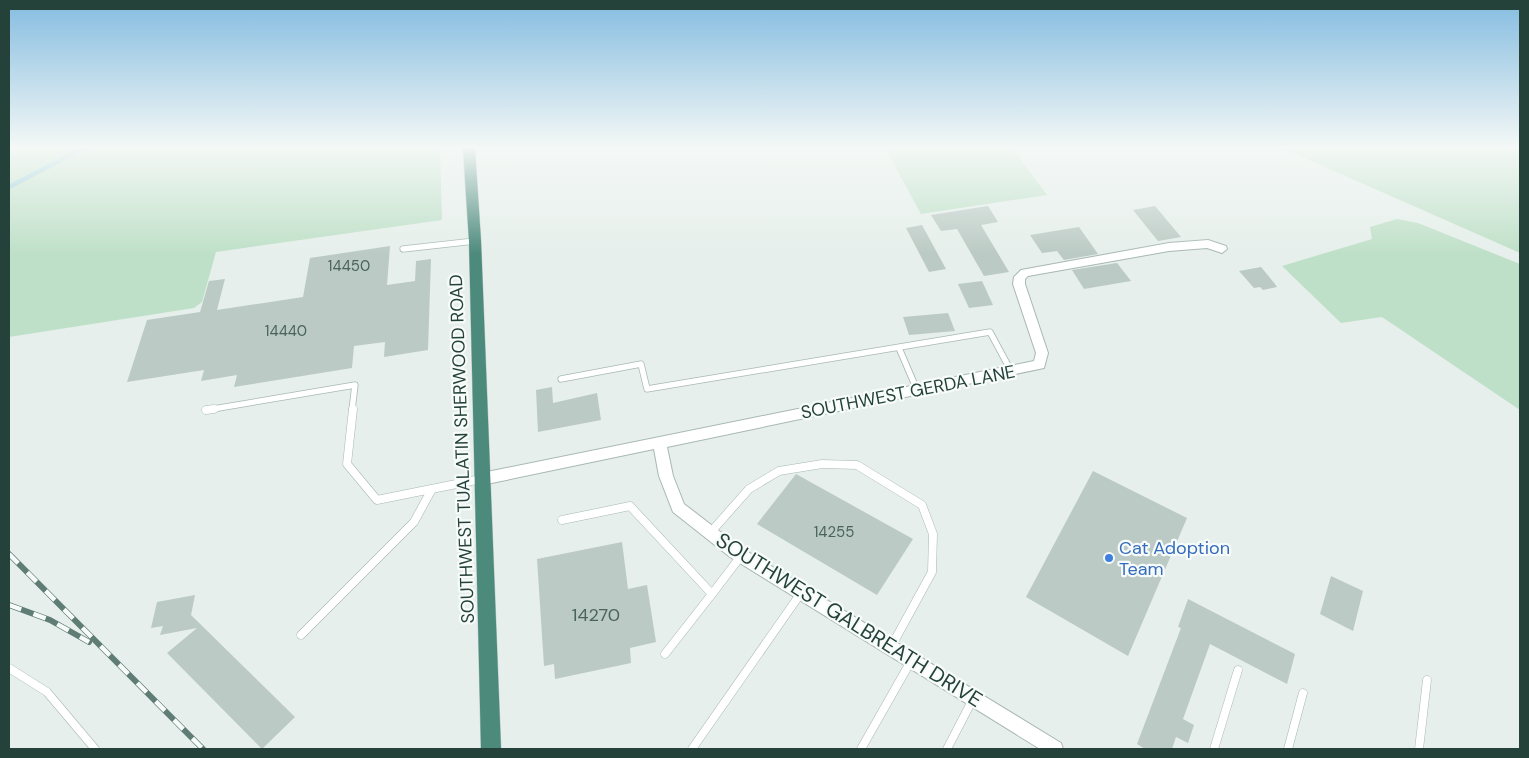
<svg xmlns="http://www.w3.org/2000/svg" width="1529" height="758" viewBox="0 0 1529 758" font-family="'DM Sans',sans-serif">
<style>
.green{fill:#bfe0c8}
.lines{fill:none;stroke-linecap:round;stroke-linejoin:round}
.stream{stroke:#8ec9d4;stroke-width:4.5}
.building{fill:#bbcac4}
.service-far1-casing{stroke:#a8b8b2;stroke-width:7}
.service-casing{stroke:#a8b8b2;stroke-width:9}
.minor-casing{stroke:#a8b8b2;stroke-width:2}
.trunk-casing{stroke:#c2cac8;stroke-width:1}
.service-far1{stroke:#fff;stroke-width:5.5}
.service{stroke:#fff;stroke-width:8}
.minor{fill:#fff;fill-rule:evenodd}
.trunk{fill:#4c8a7c;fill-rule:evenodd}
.rail-casing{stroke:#5f7d75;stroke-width:6}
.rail{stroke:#f7fbf9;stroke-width:4.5;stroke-dasharray:13;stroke-linecap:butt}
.shop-dot{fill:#3f7fe0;stroke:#f7fbf9;stroke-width:2}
.labels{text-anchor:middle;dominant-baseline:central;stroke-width:4.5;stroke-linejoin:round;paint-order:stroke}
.number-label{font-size:15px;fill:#4a645c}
.street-label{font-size:18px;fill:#24423a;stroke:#f7fbf9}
.shop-label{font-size:18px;fill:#366cbe;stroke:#f7fbf9;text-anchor:start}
.near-number-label{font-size:18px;fill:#4a645c}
.near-street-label{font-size:21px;fill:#24423a;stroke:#f7fbf9}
</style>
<rect width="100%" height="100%" fill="#e6efeb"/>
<!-- green -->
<g class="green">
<path d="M9 148H440L442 220 216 252 202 302 194 308 9 337Z"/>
<path d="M885 148H1012L1047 195 921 214Z"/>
<path d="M1282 148H1520V254V253Z"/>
<path d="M1397 219 1418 223 1520 264V410L1382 317 1341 323 1282 266 1372 239 1370 227Z"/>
</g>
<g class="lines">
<!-- stream -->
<path class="stream" d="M9 187 84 148"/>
</g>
<!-- building -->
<g class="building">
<path d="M988 206 998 222 981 225 1009 272 984 276 957 229 941 231 931 215Z"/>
<path d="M1155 206 1181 237 1158 241 1133 210Z"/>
<path d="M922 225 946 269 929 272 906 228Z"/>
<path d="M1079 227 1098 254 1064 260 1057 251 1042 253 1030 235Z"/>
<path d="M390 246 387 285 415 281 416 261 431 259 428 350 384 357 385 342 354 346 352 368 234 387 237 375 201 381 204 370 127 382 147 320 200 312 209 281 225 279 217 310 303 297 310 258Z"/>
<path d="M1117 263 1131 281 1084 289 1072 270Z"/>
<path d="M1261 267 1275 284 1277 287 1263 290 1260 287 1254 288 1239 271Z"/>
<path d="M982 281 993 305 969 308 958 284Z"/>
<path d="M948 313 955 331 909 335 903 317Z"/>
<path d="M552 387 553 403 597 393 601 420 538 432 536 390Z"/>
<path d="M1093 471 1187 518 1128 656 1026 597Z"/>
<path d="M796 474 913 539 877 595 757 524Z"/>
<path d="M622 542 628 589 647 585 656 642 630 648 631 663 555 679 554 664 544 666 537 559Z"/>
<path d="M1331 576 1363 591 1353 631 1320 614Z"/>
<path d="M195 595 191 615 295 717 262 749 167 653 197 628 160 635 163 626 151 628 157 602Z"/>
<path d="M1188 599 1295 654 1287 684 1210 644 1183 719 1194 725 1188 743 1176 737 1172 749H1145L1137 744 1181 628 1178 627Z"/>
</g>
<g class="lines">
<defs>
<g id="service-far1">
<path d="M403 249 475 241"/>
<path d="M899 348 917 390"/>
<path d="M561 379 641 364 647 389 990 332 1011 371"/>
<path d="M207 410 355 385 352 410"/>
</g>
<g id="service">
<path d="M353 409 347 464 377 500 481 479"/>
<path d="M206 410 214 409"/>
<path d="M562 520 630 506 712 594 741 556"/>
<path d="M710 533 749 489 779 471 822 464 857 465 922 505 933 534 932 572 891 647"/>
<path d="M301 635 414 522 432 489"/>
<path d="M665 654 712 594"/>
<path d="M9 668 47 692 95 749"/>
<path d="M692 749 801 593"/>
<path d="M861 749 911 661"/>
<path d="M947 749 973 699"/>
<path d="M1214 749 1238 670"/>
<path d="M1288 749 1303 693"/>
<path d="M1419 749 1427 680"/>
</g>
<path id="minor" d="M1208 240 1226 246 1227 249 1222 253 1207 248 1169 251 1028 276 1025 279V284L1048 353 1044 368 667 447 673 476 684 504 740 547 1061 743 1063 749H1040L730 557 673 512 659 476 654 449 482 485 477 483 475 479 477 475 482 473 1034 361 1036 353 1013 284 1014 277 1021 270 1169 243Z"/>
<path id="trunk" d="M463 148H475L481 241 501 749H481L469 241Z"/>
</defs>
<!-- service-far1 casing -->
<use href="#service-far1" class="service-far1-casing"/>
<!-- service casing -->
<use href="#service" class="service-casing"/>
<!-- minor casing -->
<use href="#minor" class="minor-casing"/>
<!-- trunk casing -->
<use href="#trunk" class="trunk-casing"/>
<!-- service-far1 -->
<use href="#service-far1" class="service-far1"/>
<!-- service -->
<use href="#service" class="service"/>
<!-- minor -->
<use href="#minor" class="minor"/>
<!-- trunk -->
<use href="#trunk" class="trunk"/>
<defs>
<g id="rail">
<path d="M9 554 203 749"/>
<path d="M9 605 50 620 89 642"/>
</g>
</defs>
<!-- rail casing -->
<use href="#rail" class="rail-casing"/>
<!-- rail -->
<use href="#rail" class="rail"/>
</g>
<!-- sky -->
<linearGradient id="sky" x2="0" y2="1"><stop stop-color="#84bce0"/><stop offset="0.58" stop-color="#f4f8f6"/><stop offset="1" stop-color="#f4f8f6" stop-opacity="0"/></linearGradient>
<rect width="1529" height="254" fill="url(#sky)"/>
<!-- markers -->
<circle class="shop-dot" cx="1109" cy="558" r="5"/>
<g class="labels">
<!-- number labels -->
<g class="number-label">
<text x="349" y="266">14450</text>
<text x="286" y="331">14440</text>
<text x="834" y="532">14255</text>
</g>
<!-- street labels -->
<g class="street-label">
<text transform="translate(908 392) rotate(-11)">SOUTHWEST GERDA LANE</text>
<text transform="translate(462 449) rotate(-92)">SOUTHWEST TUALATIN SHERWOOD ROAD</text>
</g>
<!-- shop labels -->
<g class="shop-label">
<text x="1119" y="548">Cat Adoption<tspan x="1119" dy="21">Team</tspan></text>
</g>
<!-- near-number labels -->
<g class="near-number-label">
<text x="596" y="615">14270</text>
</g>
<!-- near-street labels -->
<g class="near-street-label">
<text transform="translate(849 620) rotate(32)">SOUTHWEST GALBREATH DRIVE</text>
</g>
</g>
<!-- border -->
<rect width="1529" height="758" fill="none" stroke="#24423a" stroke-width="20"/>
</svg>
